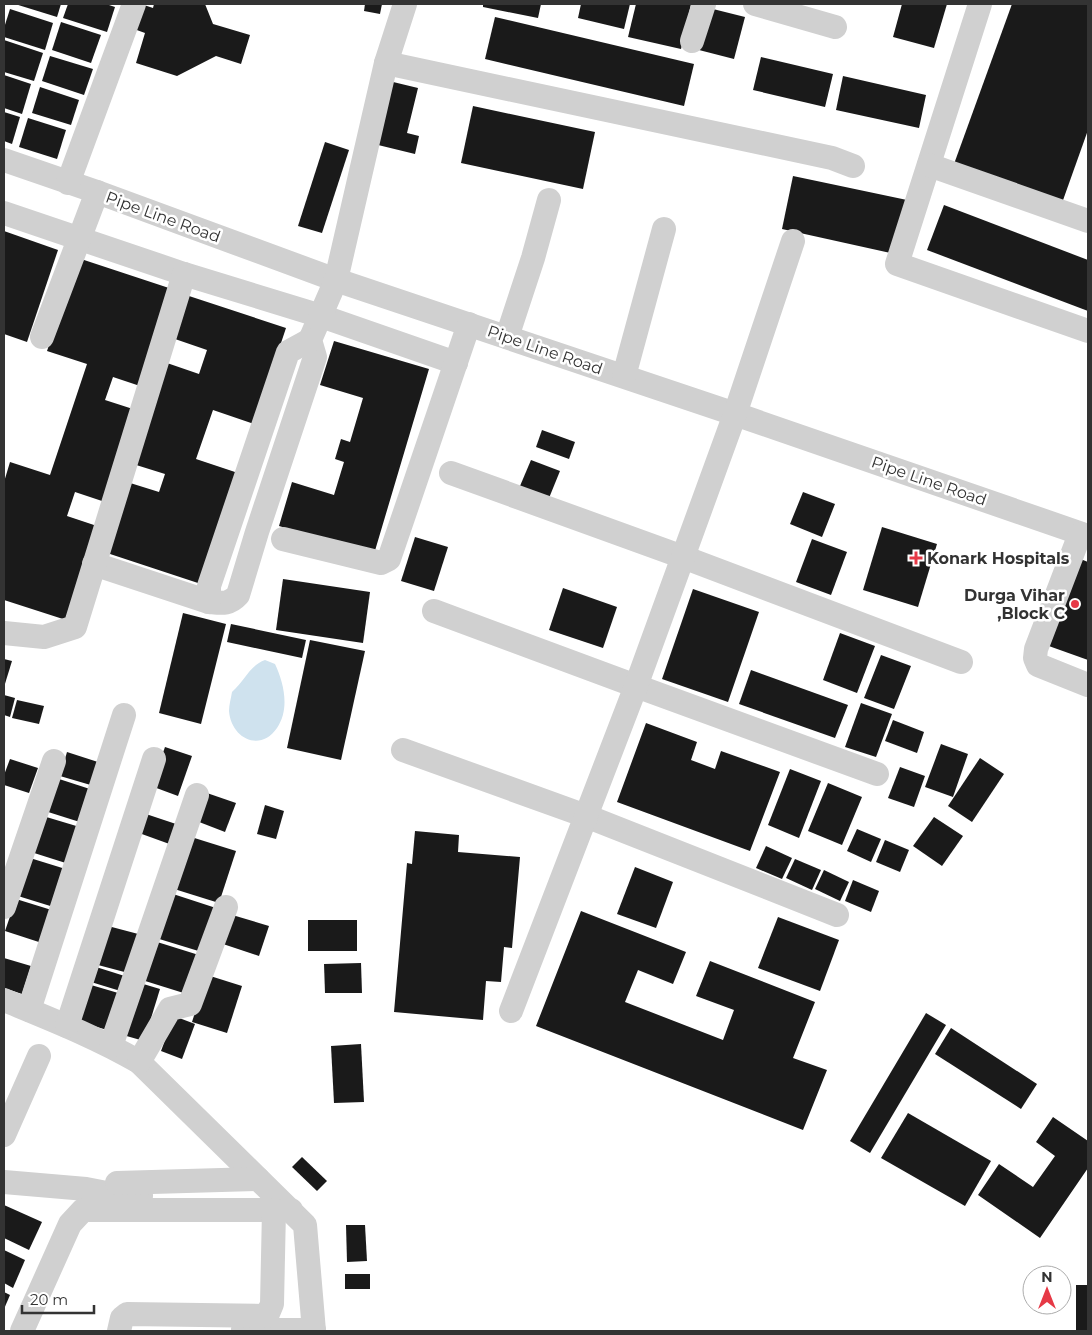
<svg xmlns="http://www.w3.org/2000/svg" width="1092" height="1335" viewBox="0 0 1092 1335" font-family="Montserrat,sans-serif">
<style>
.water{fill:#cfe2ee}
.building{fill:#1a1a1a}
.lines{fill:none;stroke-linecap:round;stroke-linejoin:round}
.minor{stroke:#d0d0d0;stroke-width:24}
.poi-dot{fill:#e63946;stroke:#fff;stroke-width:2}
.labels{text-anchor:middle;dominant-baseline:central;stroke-width:5;stroke-linejoin:round;paint-order:stroke}
.street-label{font-size:16px;fill:#333;stroke:#fff}
.poi-label{font-size:16px;font-weight:bold;fill:#333;stroke:#fff;text-anchor:start}
</style>
<rect width="100%" height="100%" fill="#fff"/>
<!-- water -->
<path class="water" d="M265 660 275 664C284 683 290 709 277 728 260 753 231 738 229 711 229 705 231 698 232 692 245 681 249 666 265 660Z"/>
<!-- building -->
<g class="building">
<path d="M15 4H61L57 17Z"/>
<path d="M68 4H106L115 7 107 32 63 18Z"/>
<path d="M141 4 153 8 154 4H205L213 24 250 35 241 64 216 56 177 76 136 63 145 33 134 29Z"/>
<path d="M365 4H382L380 14 364 11Z"/>
<path d="M483 4H541L538 18 483 7Z"/>
<path d="M581 4H630L624 29 578 18Z"/>
<path d="M636 4H691L681 49 628 37Z"/>
<path d="M902 4H947L934 48 893 37Z"/>
<path d="M1012 4H1088V130L1062 203 954 164Z"/>
<path d="M709 8 745 17 734 59 699 50Z"/>
<path d="M10 9 53 23 45 50 4 37V28Z"/>
<path d="M495 17 694 64 684 106 485 59Z"/>
<path d="M61 22 101 35 91 63 52 50Z"/>
<path d="M4 40 43 53 34 81 4 72Z"/>
<path d="M50 56 93 69 84 95 42 81Z"/>
<path d="M761 57 833 74 825 107 753 90Z"/>
<path d="M4 75 31 84 22 114 4 108Z"/>
<path d="M843 76 926 95 919 128 836 110Z"/>
<path d="M389 81 418 88 407 133 419 136 415 154 374 144Z"/>
<path d="M40 87 79 100 71 125 32 113Z"/>
<path d="M473 106 595 132 583 189 461 163Z"/>
<path d="M4 112 20 117 12 144 4 141Z"/>
<path d="M28 118 66 130 57 159 19 147Z"/>
<path d="M325 142 349 150 322 233 298 226Z"/>
<path d="M793 176 907 200 895 254 782 229Z"/>
<path d="M944 205 1088 260V311L927 250Z"/>
<path d="M4 231 58 250 27 342 4 334Z"/>
<path d="M78 258 175 290 143 387 113 377 105 400 136 410 105 502 75 492 67 516 97 526 66 620 4 600V482L10 462 50 475 87 364 47 351Z"/>
<path d="M189 296 286 328 254 424 213 410 196 459 238 473 201 584 104 552 127 482 159 492 165 474 133 464 167 363 199 374 207 350 175 339Z"/>
<path d="M334 341 429 369 374 554 279 526 292 482 334 495 344 462 335 459 341 439 350 442 363 398 320 385Z"/>
<path d="M542 430 575 442 569 459 536 447Z"/>
<path d="M531 460 560 471 549 498 520 486Z"/>
<path d="M803 492 835 504 822 537 790 524Z"/>
<path d="M882 527 937 544 918 607 863 590Z"/>
<path d="M415 537 448 547 434 591 401 581Z"/>
<path d="M812 539 847 552 831 595 796 582Z"/>
<path d="M1078 558 1088 562V660L1046 645Z"/>
<path d="M283 579 370 592 363 643 276 630Z"/>
<path d="M563 588 617 607 603 648 549 630Z"/>
<path d="M693 589 759 612 728 702 662 679Z"/>
<path d="M183 613 226 624 201 724 159 713Z"/>
<path d="M231 624 306 640 302 658 227 642Z"/>
<path d="M840 633 875 646 857 693 823 680Z"/>
<path d="M310 640 365 651 341 760 287 748Z"/>
<path d="M881 655 911 666 894 709 864 698Z"/>
<path d="M4 659 12 661 4 687Z"/>
<path d="M751 670 848 705 835 738 739 704Z"/>
<path d="M4 695 15 698 10 717 4 715Z"/>
<path d="M17 700 44 706 39 724 12 718Z"/>
<path d="M861 703 892 714 876 757 845 747Z"/>
<path d="M893 720 924 732 917 753 885 741Z"/>
<path d="M646 723 697 742 691 760 715 769 721 751 780 772 750 851 617 802Z"/>
<path d="M941 744 968 754 953 797 925 787Z"/>
<path d="M165 747 192 756 178 796 151 786Z"/>
<path d="M67 752 101 763 94 786 60 776Z"/>
<path d="M980 758 1004 774 972 822 948 806Z"/>
<path d="M10 759 38 768 29 793 4 785V775Z"/>
<path d="M900 767 925 776 914 807 888 798Z"/>
<path d="M790 769 821 781 799 838 768 825Z"/>
<path d="M56 778 96 791 86 824 45 811Z"/>
<path d="M828 783 862 797 842 845 808 831Z"/>
<path d="M204 792 236 803 225 832 194 820Z"/>
<path d="M265 805 284 811 276 839 257 834Z"/>
<path d="M146 814 182 826 175 846 139 833Z"/>
<path d="M43 816 83 828 72 865 31 852Z"/>
<path d="M934 817 963 836 942 866 913 846Z"/>
<path d="M857 829 881 839 871 862 847 851Z"/>
<path d="M415 831 459 835 458 852 520 857 512 948 504 947 501 982 486 981 483 1020 394 1012 407 863 412 864Z"/>
<path d="M188 836 236 851 219 903 171 888Z"/>
<path d="M885 840 909 850 900 872 876 862Z"/>
<path d="M766 846 792 858 782 879 756 868Z"/>
<path d="M30 858 72 871 60 909 18 896Z"/>
<path d="M795 859 821 870 812 890 786 878Z"/>
<path d="M635 867 673 882 656 928 617 914Z"/>
<path d="M824 870 849 882 840 901 815 889Z"/>
<path d="M853 880 879 891 871 912 845 901Z"/>
<path d="M170 893 219 909 205 953 156 938Z"/>
<path d="M16 899 58 912 48 945 5 931Z"/>
<path d="M581 911 686 952 673 984 638 970 625 1002 723 1040 734 1010 696 996 710 961 815 1002 793 1058 827 1070 803 1130 536 1026Z"/>
<path d="M229 914 269 926 259 956 220 943Z"/>
<path d="M778 917 839 940 820 991 758 968Z"/>
<rect x="308" y="920" width="49" height="31"/>
<path d="M108 926 142 935 132 974 98 965Z"/>
<path d="M154 941 202 956 190 995 142 980Z"/>
<path d="M4 958 31 966 22 994 4 988Z"/>
<path d="M361 963 362 993H325L324 964Z"/>
<path d="M96 967 131 978 127 993 91 982Z"/>
<path d="M207 975 242 986 227 1033 192 1022Z"/>
<path d="M140 983 160 989 144 1041 123 1035Z"/>
<path d="M91 985 125 995 114 1032 80 1022Z"/>
<path d="M926 1013 946 1025 870 1153 850 1141Z"/>
<path d="M174 1016 195 1024 182 1059 161 1051Z"/>
<path d="M951 1028 1037 1084 1021 1109 935 1054Z"/>
<path d="M361 1044 364 1102 334 1103 331 1046Z"/>
<path d="M908 1113 991 1161 965 1206 881 1158Z"/>
<path d="M1053 1117 1088 1141V1168L1040 1238 978 1195 999 1164 1033 1187 1055 1156 1036 1142Z"/>
<path d="M302 1157 327 1181 317 1191 292 1167Z"/>
<path d="M4 1205 42 1222 29 1250 4 1238Z"/>
<path d="M346 1225H365L367 1261 347 1262Z"/>
<path d="M4 1250 25 1260 13 1288 4 1283Z"/>
<rect x="345" y="1274" width="25" height="15"/>
<rect x="1076" y="1285" width="12" height="46"/>
<path d="M4 1292 10 1295 4 1309Z"/>
</g>
<g class="lines">
<!-- minor -->
<g class="minor">
<path d="M755 4 835 27"/>
<path d="M980 4 897 264 1088 331"/>
<path d="M692 41 704 4"/>
<path d="M386 63 832 158 853 166"/>
<path d="M4 160 97 192 336 280 735 414 1088 536"/>
<path d="M929 165 1088 221"/>
<path d="M68 183 134 4"/>
<path d="M4 213 184 274 321 316 456 363"/>
<path d="M42 337 97 192"/>
<path d="M507 337 533 258 549 200"/>
<path d="M624 376 664 229"/>
<path d="M451 473 683 557 961 662"/>
<path d="M1080 534 1036 649 1035 658 1038 665 1088 685"/>
<path d="M283 539 381 563 389 559 469 324"/>
<path d="M94 564 209 602C221 603 229 605 238 595L257 532 315 357 310 340 336 280 386 63 405 4"/>
<path d="M209 602V586L288 352 310 340"/>
<path d="M434 611 636 686 877 774"/>
<path d="M4 633 44 637 75 627 184 274"/>
<path d="M403 750 586 816 837 915"/>
<path d="M4 907 54 761"/>
<path d="M4 1000C50 1019 96 1037 139 1062L305 1225 314 1331"/>
<path d="M29 1010 124 715"/>
<path d="M511 1011 636 686 735 414 793 241"/>
<path d="M67 1026 154 759"/>
<path d="M111 1046 197 795"/>
<path d="M139 1062 170 1009 190 1004 226 907"/>
<path d="M4 1135 39 1056"/>
<path d="M4 1182 86 1189 122 1196H141"/>
<path d="M117 1183 258 1179"/>
<path d="M243 1330H314"/>
<path d="M22 1331 70 1224 83 1210H291"/>
<path d="M119 1331 122 1318 127 1314 267 1316 272 1304 274 1210"/>
</g>
</g>
<!-- markers -->
<g class="poi-dot">
<path d="M913.5 550.5h5v5h5v5h-5v5h-5v-5h-5v-5h5z"/>
<circle cx="1075" cy="604" r="5"/>
</g>
<g class="labels">
<!-- street labels -->
<g class="street-label">
<text transform="translate(163 217) rotate(20)">Pipe Line Road</text>
<text transform="translate(545 350) rotate(19)">Pipe Line Road</text>
<text transform="translate(929 481) rotate(19)">Pipe Line Road</text>
</g>
<!-- poi labels -->
<g class="poi-label">
<text x="927" y="558">Konark Hospitals</text>
<text x="1065" y="595" text-anchor="end">Durga Vihar<tspan x="1065" dy="18">,Block C</tspan></text>
</g>
</g>
<!-- border -->
<rect width="1092" height="1335" fill="none" stroke="#333333" stroke-width="10"/>
<!-- north arrow -->
<g transform="translate(1047 1290)"><circle r="24" fill="#ffffff" stroke="#adadad"/>
<path d="M0-4L9 19L0 12L-9 19Z" fill="#e63946"/>
<text y="-8" font-size="14" font-weight="bold" text-anchor="middle" fill="#333333">N</text>
</g>
<!-- scale -->
<path d="M22 1305v8h72v-8" fill="none" stroke="#333333" stroke-width="2.5"/>
<text x="30" y="1305" font-size="15" fill="#333333" stroke="#ffffff" stroke-width="4" paint-order="stroke">20 m</text>
</svg>
